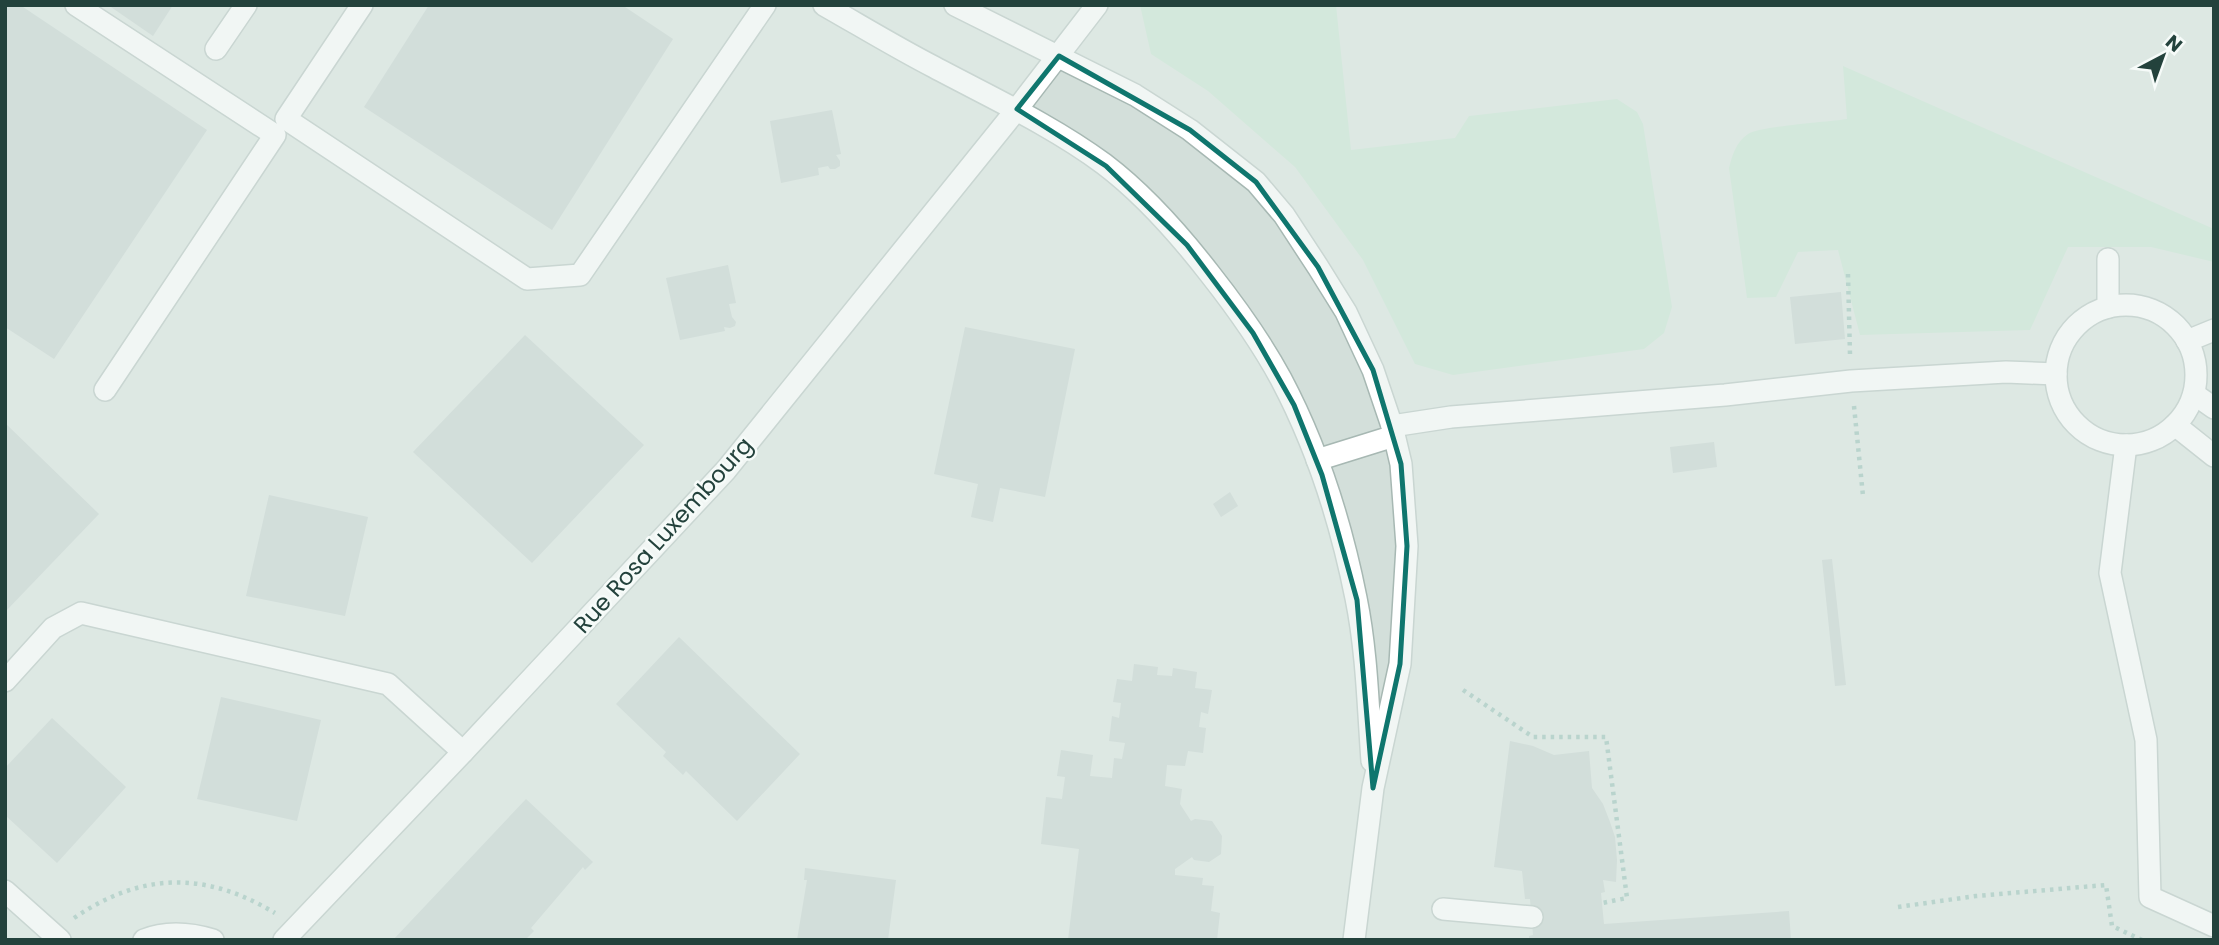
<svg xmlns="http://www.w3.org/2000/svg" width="2219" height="945" viewBox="0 0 2219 945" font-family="Poppins,sans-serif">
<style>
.built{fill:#d3dfda}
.green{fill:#bde0ca}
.building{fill:#bacac5}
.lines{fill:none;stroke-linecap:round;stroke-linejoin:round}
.minor-casing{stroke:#a7b8b3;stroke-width:24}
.path{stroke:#84b4a9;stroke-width:4.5;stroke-dasharray:3.5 5;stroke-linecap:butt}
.minor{stroke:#fff;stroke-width:21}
.marked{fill:none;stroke:#0f766e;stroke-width:5;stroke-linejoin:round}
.labels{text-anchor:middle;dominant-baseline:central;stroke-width:5;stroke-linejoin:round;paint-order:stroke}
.street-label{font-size:23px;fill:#23423c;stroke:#f6fbf9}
</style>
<rect width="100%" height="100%" fill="#e5efeb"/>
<!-- built -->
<rect class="built" x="5" y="5" width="2209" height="935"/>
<!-- green -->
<g class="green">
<path d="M1140 5H1336L1351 150 1455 138 1469 116 1617 99 1637 112 1643 124 1672 307 1664 333 1644 349 1453 375 1415 364 1363 260 1295 167 1208 91 1151 54Z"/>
<path d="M1843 66 2214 229V262L2151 247H2068L2030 330 1860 335 1838 250 1798 252 1776 297 1747 298 1729 168C1732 156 1736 142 1748 134 1761 126 1828 122 1847 119Z"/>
</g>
<!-- building -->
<g class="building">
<path d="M5 5H20L207 130 54 359 5 327Z"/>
<path d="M108 5H173L153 36Z"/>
<path d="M429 5H622L673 39 552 230 364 107Z"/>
<path d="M832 110 841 154 836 155 840 161V166L835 169H830L828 166 818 168 819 175 781 183 770 121Z"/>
<path d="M728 265 736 303 729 304 732 317 736 322 735 326 730 328 724 327 725 331 680 340 666 278Z"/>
<path d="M1841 292 1845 339 1795 344 1790 297Z"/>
<path d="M965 327 1075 349 1045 497 1000 488 993 522 971 517 978 484 934 474Z"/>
<path d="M525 335 644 445 532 563 413 452Z"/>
<path d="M5 423 99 514 5 612Z"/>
<path d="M1714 442 1717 467 1673 473 1670 447Z"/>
<path d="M1230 492 1238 506 1221 517 1213 504Z"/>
<path d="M269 495 368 517 345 616 246 596Z"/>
<path d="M1832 559 1846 685 1835 686 1822 560Z"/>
<path d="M679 637 800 754 737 821 686 771 683 775 663 756 666 752 616 704Z"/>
<path d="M1134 664 1158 667 1157 675 1172 676 1173 668 1197 672 1195 688 1212 690 1208 714 1201 712 1199 727 1206 728 1203 753 1188 751 1185 766 1167 765 1165 786 1182 789 1180 804 1191 821 1195 819 1212 821 1222 836 1221 854 1209 862 1194 860 1192 857 1175 869V875L1203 878 1202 885 1214 886 1211 911 1220 913 1217 940H1068L1079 849 1041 844 1046 797 1062 799 1065 777 1057 776 1061 750 1093 755 1090 776 1112 778 1114 758 1122 759 1125 743 1109 741 1112 716 1119 718 1121 703 1113 702 1117 679 1132 681Z"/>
<path d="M221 697 321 720 297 821 197 799Z"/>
<path d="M52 718 126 787 57 863 5 815V768Z"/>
<path d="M1510 741 1533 746 1554 755 1589 751 1592 788 1603 804 1610 822 1615 837 1617 860 1616 882 1603 880 1605 892 1601 893 1604 924 1789 911 1791 940H1529V936L1533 935 1530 899H1525L1522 871 1494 867Z"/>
<path d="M526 799 593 862 585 870 583 867 531 928 534 931 525 940H393Z"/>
<path d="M805 868 896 880 888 940H797L807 880H804Z"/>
</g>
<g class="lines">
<defs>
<g id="minor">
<path d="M76 5 275 135 105 390"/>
<path d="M362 5 286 119 527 279 580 275 765 5"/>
<path d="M824 5C861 26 897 48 934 67 992 98 1051 125 1104 164 1145 195 1179 234 1210 274 1236 307 1261 342 1281 379 1317 447 1341 523 1356 598 1367 652 1368 707 1372 761"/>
<path d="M955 5 1135 95 1190 130 1256 182 1284 215 1318 267 1346 312 1373 370 1392 426 1401 464 1407 546 1400 664 1373 788 1354 940"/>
<path d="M216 49 246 5"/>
<circle cx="2126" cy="375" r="70"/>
<path d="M2108 307V259"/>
<path d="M2187 341 2214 330"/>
<path d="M2194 394 2214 408"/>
<path d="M2175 425 2214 456"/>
<path d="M1392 426 1451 417 1725 395 1851 381 2006 372 2056 374"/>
<path d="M2126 445 2110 573 2146 740 2150 897 2214 926"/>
<path d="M1317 460 1394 436"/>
<path d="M5 681 53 628 81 613 388 684 463 752"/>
<path d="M5 891 60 940"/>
<path d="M1443 909 1532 917"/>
<path d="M144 940C166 931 190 933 213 940"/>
<path d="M284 940 463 752 726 470 1017 109 1097 5"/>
</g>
</defs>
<!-- minor casing -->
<use href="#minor" class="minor-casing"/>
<!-- path -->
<g class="path">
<path d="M1848 274 1850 355"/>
<path d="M1854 406 1863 496"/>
<path d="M1463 690 1533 737H1606L1627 898 1602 903"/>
<path d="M1898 907 1976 896 2106 885 2112 926 2142 940"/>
<path d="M74 918C142 872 205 871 275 913"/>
</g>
<!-- minor -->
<use href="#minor" class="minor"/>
</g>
<!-- marked area -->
<path d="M0 0H2219V945H0ZM1059 56 1190 130 1256 182 1318 267 1373 370 1401 464 1407 546 1400 664 1373 788 1357 600 1322 475 1294 405 1253 333 1187 245 1106 166 1017 109Z" fill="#e5efeb" fill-opacity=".55" fill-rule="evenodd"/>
<path class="marked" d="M1059 56 1190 130 1256 182 1318 267 1373 370 1401 464 1407 546 1400 664 1373 788 1357 600 1322 475 1294 405 1253 333 1187 245 1106 166 1017 109Z"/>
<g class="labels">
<!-- street labels -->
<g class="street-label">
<text transform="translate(663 535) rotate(-48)">Rue Rosa Luxembourg</text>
</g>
</g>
<!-- border -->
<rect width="2219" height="945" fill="none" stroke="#23423c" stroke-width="14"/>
<!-- north arrow -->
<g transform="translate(2163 56) rotate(41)" stroke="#f6fbf9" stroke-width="5" paint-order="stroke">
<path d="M0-5L12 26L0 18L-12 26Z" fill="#23423c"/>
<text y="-10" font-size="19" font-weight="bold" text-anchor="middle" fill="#23423c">N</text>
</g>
</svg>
